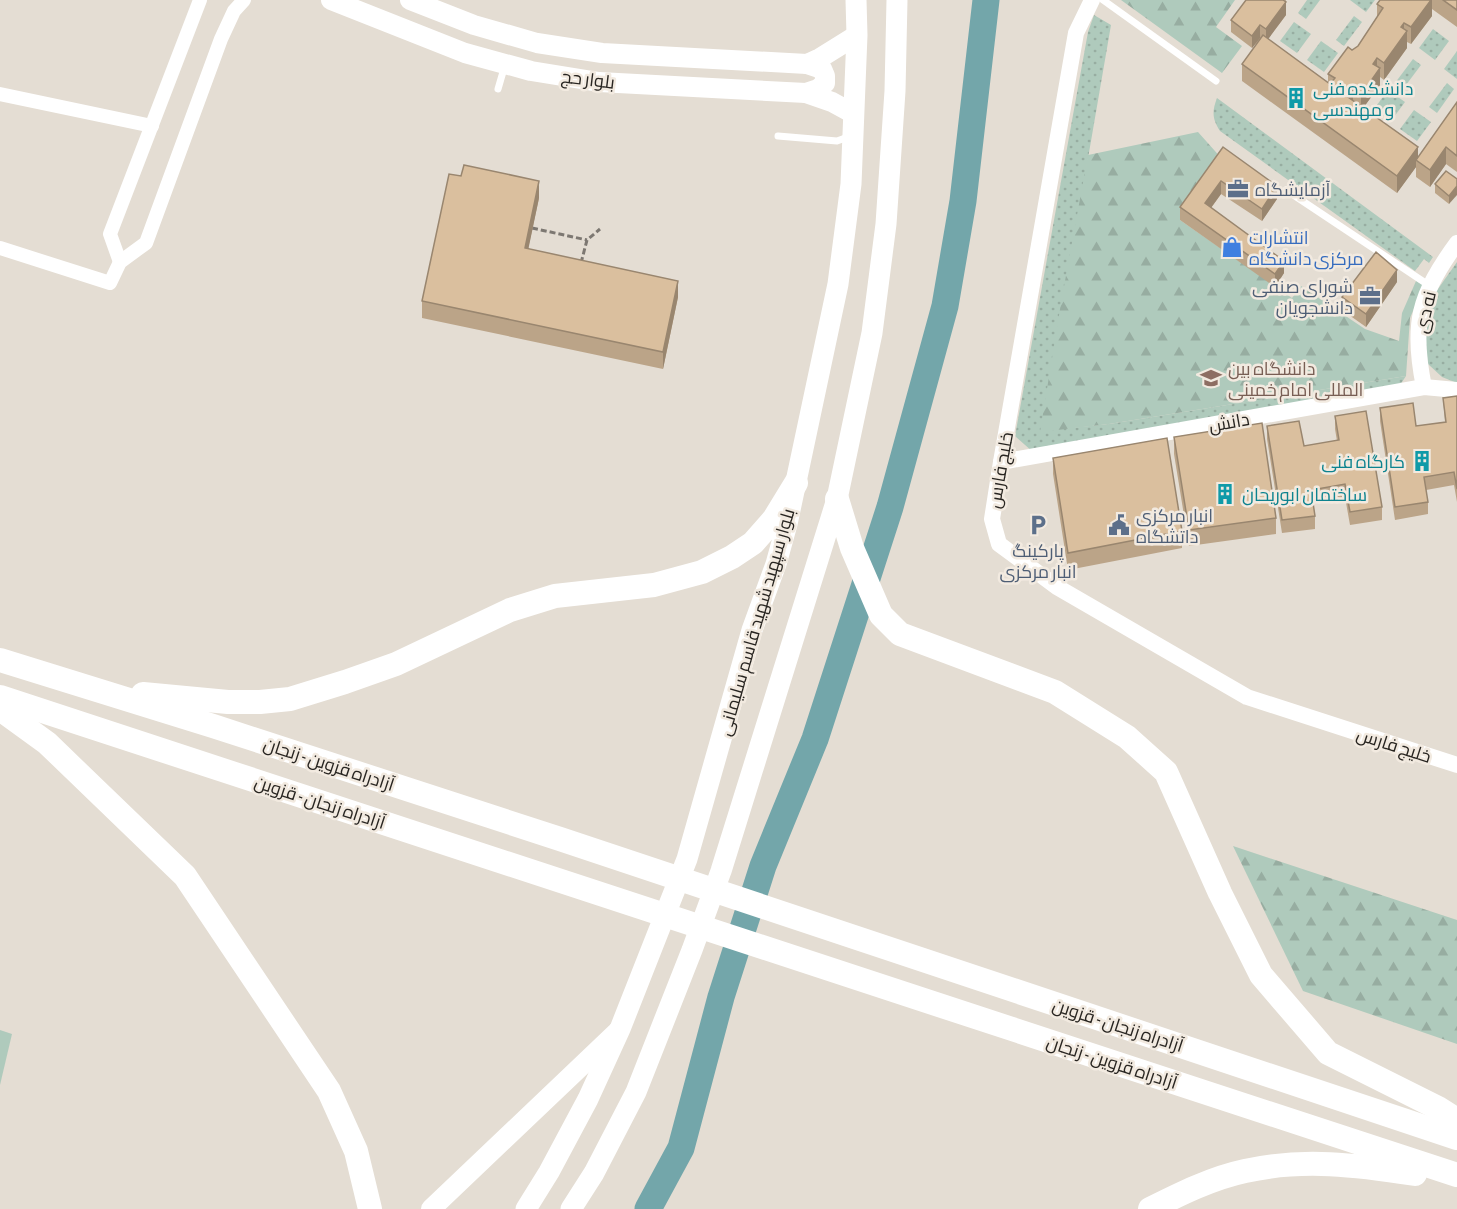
<svg xmlns="http://www.w3.org/2000/svg" width="1457" height="1209" viewBox="0 0 1457 1209" font-family="'Asap Condensed',Cairo,sans-serif">
<style>
.grass{fill:url(#grass-dots)}
.forest{fill:url(#forest-firs)}
.garden{fill:#afcabc}
.lines{fill:none;stroke-linecap:round;stroke-linejoin:round}
.river{stroke:#73a6aa;stroke-width:27}
.path{stroke:#7d7872;stroke-width:3;stroke-dasharray:6 3;stroke-linecap:butt}
.service{stroke:#fff;stroke-width:7}
.minor{stroke:#fff;stroke-width:14}
.tertiary{stroke:#fff;stroke-width:16}
.secondary{stroke:#fff;stroke-width:20}
.primary{stroke:#fff;stroke-width:21}
.motorway{stroke:#fff;stroke-width:24}
.wall{fill:#bba488}
.shaded-wall{fill:#99866f}
.building{fill:#dabf9e;stroke:#99866f;stroke-width:1.5}
.labels{text-anchor:middle;dominant-baseline:central;stroke-width:5;stroke-linejoin:round;paint-order:stroke}
.street-label{font-size:18px;fill:#282521;stroke:#f2eae0}
.culture-label{font-size:18px;fill:#0d838f;stroke:#f2eae0;text-anchor:start}
.service-label{font-size:18px;fill:#4e5e75;stroke:#f2eae0;text-anchor:start}
.shop-label{font-size:18px;fill:#366cbe;stroke:#f2eae0;text-anchor:start}
.education-label{font-size:18px;fill:#785e54;stroke:#f2eae0;text-anchor:start}
</style>
<defs>
<pattern id="grass-dots" width="8" height="8" patternUnits="userSpaceOnUse" patternTransform="scale(1.5)"><rect width="8" height="8" fill="#afcabc"/><path d="M2 2h.1M6 6h.1" fill="none" stroke="#97ada1" stroke-width="1.8" stroke-linecap="round"/></pattern>
<pattern id="forest-firs" width="22" height="20" patternUnits="userSpaceOnUse" patternTransform="scale(1.5)"><rect width="22" height="20" fill="#afcabc"/><path d="M5 1l3.5 6h-7zM16 11l3.5 6h-7z" fill="#97ada1"/></pattern>
</defs>
<rect width="100%" height="100%" fill="#e4ddd3"/>
<!-- grass -->
<g class="grass">
<path d="M1307 0H1320L1306 19 1298 13Z"/>
<path d="M1350 0H1375L1366 12Z"/>
<path d="M1094 15 1111 25 1041 431 1109 424 1406 376 1398 388 1033 452 1015 436 1088 32Z"/>
<path d="M1354 16 1362 22 1344 46 1336 40Z"/>
<path d="M1294 22 1311 34 1297 53 1280 41Z"/>
<path d="M1433 29 1449 41 1435 60 1419 48Z"/>
<path d="M1321 41 1338 53 1324 72 1307 60Z"/>
<path d="M1457 51V79L1444 69Z"/>
<path d="M1413 59 1421 65 1403 89 1395 83Z"/>
<path d="M1447 83 1454 89 1437 113 1429 107Z"/>
<path d="M1388 90 1405 102 1391 121 1374 109Z"/>
<path d="M1217 98 1433 257 1429 263 1424 259 1415 271 1220 131C1212 119 1212 111 1217 98Z"/>
<path d="M1414 110 1431 122 1417 141 1400 129Z"/>
<path d="M1457 262V383L1442 377 1428 364 1424 331 1433 296Z"/>
</g>
<!-- forest -->
<g class="forest">
<path d="M1121 0H1235L1216 27 1242 46 1222 73Z"/>
<path d="M1198 132 1223 160 1180 220 1292 298 1301 286 1365 329 1399 341 1402 313 1416 281 1424 285 1410 318 1406 376 1109 424 1040 432 1061 303 1088 155Z"/>
<path d="M1233 846 1457 920V1044L1303 991Z"/>
</g>
<!-- garden -->
<path class="garden" d="M0 1030 12 1034 0 1085Z"/>
<g class="lines">
<!-- river -->
<path class="river" d="M648 1209 681 1148 721 997 763 866 815 739 890 507 945 306 963 201 986 0"/>
<!-- path -->
<g class="path">
<path d="M532 228 587 240"/>
<path d="M581 263 587 240 600 229"/>
</g>
<!-- service -->
<g class="service">
<path d="M1103 0 1216 81"/>
<path d="M498 89 505 65"/>
<path d="M778 136 837 141 848 137"/>
<path d="M1286 190 1430 286"/>
</g>
<!-- minor -->
<g class="minor">
<path d="M0 94 152 126"/>
<path d="M0 248 110 283 120 262 146 243 221 39 234 11 244 0"/>
<path d="M120 262 110 234 200 0"/>
</g>
<!-- tertiary -->
<g class="tertiary">
<path d="M1092 0 1076 33 1001 462 992 519 999 544 1057 587 1247 697 1457 765"/>
<path d="M1424 387C1411 324 1419 295 1457 243"/>
<path d="M1001 462 1424 387 1457 390"/>
</g>
<!-- secondary -->
<g class="secondary">
<path d="M331 0 465 53 531 71 599 82 806 93 832 102 854 114"/>
<path d="M410 0 474 25 537 43 602 53 807 64 820 58 857 35"/>
<path d="M806 93 818 89 825 83V76L822 69 807 64"/>
<path d="M431 1209 618 1031"/>
</g>
<!-- primary -->
<g class="primary">
<path d="M526 1209 549 1172 588 1099 620 1029 687 859 752 630 776 564 787 524 838 284 851 184 857 35 856 0"/>
<path d="M571 1209 594 1173 636 1092 692 950 721 871 837 499 872 333 886 224 895 91 897 0"/>
</g>
<!-- motorway -->
<g class="motorway">
<path d="M837 499 852 548 881 615 900 634 1055 692 1127 737 1166 772 1220 893 1261 975 1328 1053 1438 1108 1457 1120"/>
<path d="M0 660 213 726 560 839 1457 1138"/>
<path d="M143 694 228 702H260L290 699 345 682 396 664 510 610 555 596 654 585 702 572 732 557 753 543 774 519 796 483"/>
<path d="M0 697 1457 1175"/>
<path d="M0 709 47 743 185 876 329 1091 356 1151 370 1209"/>
<path d="M1150 1209C1180 1194 1212 1178 1245 1171 1302 1158 1358 1165 1415 1174"/>
</g>
</g>
<!-- wall -->
<g class="wall">
<path d="M1286 0V15L1268 39 1328 82V74L1352 50 1358 46 1377 17V4L1380 0H1457V27L1432 9V16L1411 44 1407 42V48L1384 80 1380 77V85L1363 108 1418 157 1457 102V172L1446 164 1430 187 1416 177V167L1397 193 1242 81V64L1261 38 1252 48 1231 32V20Z"/>
<path d="M1223 147 1277 199 1262 221 1221 194 1211 208 1284 273 1275 287 1180 220V207Z"/>
<path d="M1457 179 1449 204 1435 193V184Z"/>
<path d="M539 198 528 249 678 297 663 369 422 318V301Z"/>
<path d="M1397 282 1366 327 1342 310V297Z"/>
<path d="M1457 396V502L1454 485 1426 490 1428 502V514L1395 520 1380 421V408L1416 426 1445 422 1443 398Z"/>
<path d="M1335 416 1382 507V520L1350 525 1345 497 1313 502 1315 516V529L1282 533 1267 439V426L1304 446 1337 441 1335 429Z"/>
<path d="M1174 437 1276 518V534L1189 546 1174 454Z"/>
<path d="M1053 458 1182 531V548L1068 570 1053 474Z"/>
</g>
<!-- shaded-wall -->
<g class="shaded-wall">
<path d="M1431 0H1432V16L1411 44V27Z"/>
<path d="M1286 2V15L1266 42V29Z"/>
<path d="M1404 23V35L1407 31V48L1384 80V63L1401 27Z"/>
<path d="M1260 25V38L1252 48V36Z"/>
<path d="M1377 58V72L1380 68V85L1361 111V95L1373 64Z"/>
<path d="M1353 89V106L1348 97Z"/>
<path d="M1418 147V162L1416 160V167L1397 193V176Z"/>
<path d="M1446 147V164L1430 187V170Z"/>
<path d="M539 181V198L525 265V248Z"/>
<path d="M1221 181V194L1205 216V203Z"/>
<path d="M1277 186V199L1262 221V209Z"/>
<path d="M1457 186V195L1449 204V196Z"/>
<path d="M1284 261V273L1275 287V274Z"/>
<path d="M1397 270V282L1366 327V314Z"/>
<path d="M678 281V297L663 369V352Z"/>
</g>
<!-- building -->
<g class="building">
<path d="M1246 0H1283L1286 2 1266 29 1260 25 1252 36 1231 20Z"/>
<path d="M1380 0H1431L1411 27 1404 23 1401 27 1407 31 1384 63 1377 58 1373 64 1380 68 1361 95 1353 89 1348 97 1418 147 1397 176 1242 64 1263 35 1330 84 1335 78 1328 74 1348 47 1352 50 1358 46 1383 8 1377 4Z"/>
<path d="M1443 0H1457V10Z"/>
<path d="M1457 102V156L1446 147 1430 170 1416 160Z"/>
<path d="M1223 147 1277 186 1262 209 1221 181 1205 203 1284 261 1275 274 1180 207Z"/>
<path d="M464 165 539 181 525 248 678 281 663 352 422 301 449 174 461 176Z"/>
<path d="M1446 171 1457 179V186L1449 196 1435 184Z"/>
<path d="M1376 252 1397 270 1366 314 1342 297Z"/>
<path d="M1457 396V489L1454 472 1424 477 1428 502 1395 507 1380 408 1413 403 1416 426 1446 422 1443 398Z"/>
<path d="M1366 411 1382 507 1350 512 1345 484 1311 490 1315 516 1282 520 1267 426 1299 421 1304 446 1339 440 1335 416Z"/>
<path d="M1262 423 1276 518 1189 530 1174 437Z"/>
<path d="M1167 438 1182 531 1068 553 1053 458Z"/>
</g>
<!-- icons -->
<defs>
<symbol id="building-bare" viewBox="-9 -9 18 18"><path d="M-4-6H4V6H1V3H-1V6H-4ZM-2.5-4.3h1.7v1.8h-1.7ZM.8-4.3h1.7v1.8H.8ZM-2.5-1h1.7V.8h-1.7ZM.8-1h1.7V.8H.8Z" fill="#0f9aa8" stroke="#f2eae0" stroke-width="2.5" paint-order="stroke"/></symbol>
<symbol id="office-bare" viewBox="-9 -9 18 18"><path d="M-6-3h4V-5.5h4V-3h4V5H-6ZM-1-4.5V-3h2v-1.5ZM-6 0V1H6V0Z" fill="#5c6f8a" stroke="#f2eae0" stroke-width="2.5" paint-order="stroke"/></symbol>
<symbol id="shop-bare" viewBox="-9 -9 18 18"><path d="M-5-2.5h2.3a2.7 3.5 0 0 1 5.4 0H5L5.5 6h-11ZM-1.5-2.5h3a1.5 2.3 0 0 0-3 0Z" fill="#3f7fe0" stroke="#f2eae0" stroke-width="2.5" paint-order="stroke"/></symbol>
<symbol id="university-bare" viewBox="-9 -9 18 18"><path d="M0-5L7-2L0 1L-7-2ZM-4 1L0 2.5L4 1V4Q0 6-4 4Z" fill="#8d6e63" stroke="#f2eae0" stroke-width="2.5" paint-order="stroke"/></symbol>
<symbol id="parking-bare" viewBox="-9 -9 18 18"><path d="M-3.5-5.5H1a3.5 3.5 0 0 1 0 7H-1V5.5H-3.5ZM-1-3.4V-.6H.8a1.4 1.4 0 0 0 0-2.8Z" fill="#5c6f8a" stroke="#f2eae0" stroke-width="2.5" paint-order="stroke"/></symbol>
<symbol id="civic-bare" viewBox="-9 -9 18 18"><path d="M-.6-6.5H3V-4.5H.6V-3L4-1V1h2V6H-6V1h2V-1L-.6-3ZM-1.2 2.5V6h2.4V2.5Z" fill="#5c6f8a" stroke="#f2eae0" stroke-width="2.5" paint-order="stroke"/></symbol>
</defs>
<g fill-rule="evenodd">
<use href="#building-bare" x="1281" y="83" width="30" height="30"/>
<use href="#office-bare" x="1223" y="174" width="30" height="30"/>
<use href="#shop-bare" x="1217" y="232" width="30" height="30"/>
<use href="#office-bare" x="1355" y="281" width="30" height="30"/>
<use href="#university-bare" x="1196" y="363" width="30" height="30"/>
<use href="#building-bare" x="1407" y="446" width="30" height="30"/>
<use href="#building-bare" x="1210" y="479" width="30" height="30"/>
<use href="#parking-bare" x="1023" y="510" width="30" height="30"/>
<use href="#civic-bare" x="1104" y="510" width="30" height="30"/>
</g>
<g class="labels">
<!-- street labels -->
<g class="street-label">
<text transform="translate(588 79) rotate(7)">بلوار حج</text>
<text transform="translate(1425 312) rotate(-77)">نه دی</text>
<text transform="translate(1229 422) rotate(-10)">دانش</text>
<text transform="translate(1000 470) rotate(-80)">خلیج فارس</text>
<text transform="translate(756 622) rotate(-74)">بلوار سپهبد شهید قاسم سلیمانی</text>
<text transform="translate(1394 745) rotate(18)">خلیج فارس</text>
<text transform="translate(329 764) rotate(18)">آزادراه قزوین - زنجان</text>
<text transform="translate(320 802) rotate(18)">آزادراه زنجان - قزوین</text>
<text transform="translate(1118 1025) rotate(18)">آزادراه زنجان - قزوین</text>
<text transform="translate(1112 1062) rotate(18)">آزادراه قزوین - زنجان</text>
</g>
<!-- culture labels -->
<g class="culture-label">
<text x="1313" y="88">دانشکده فنی<tspan x="1313" dy="21">و مهندسی</tspan></text>
<text x="1405" y="461" text-anchor="end">کارگاه فنی</text>
<text x="1242" y="494">ساختمان ابوریحان</text>
</g>
<!-- service labels -->
<g class="service-label">
<text x="1255" y="189">آزمایشگاه</text>
<text x="1353" y="286" text-anchor="end">شورای صنفی<tspan x="1353" dy="21">دانشجویان</tspan></text>
<text x="1136" y="515">انبار مرکزی<tspan x="1136" dy="21">داتشگاه</tspan></text>
<text x="1038" y="550" text-anchor="middle">پارکینگ<tspan x="1038" dy="21">انبار مرکزی</tspan></text>
</g>
<!-- shop labels -->
<g class="shop-label">
<text x="1249" y="237">انتشارات<tspan x="1249" dy="21">مرکزی دانشگاه</tspan></text>
</g>
<!-- education labels -->
<g class="education-label">
<text x="1228" y="368">دانشگاه بین<tspan x="1228" dy="21">المللی امام خمینی</tspan></text>
</g>
</g>
</svg>
